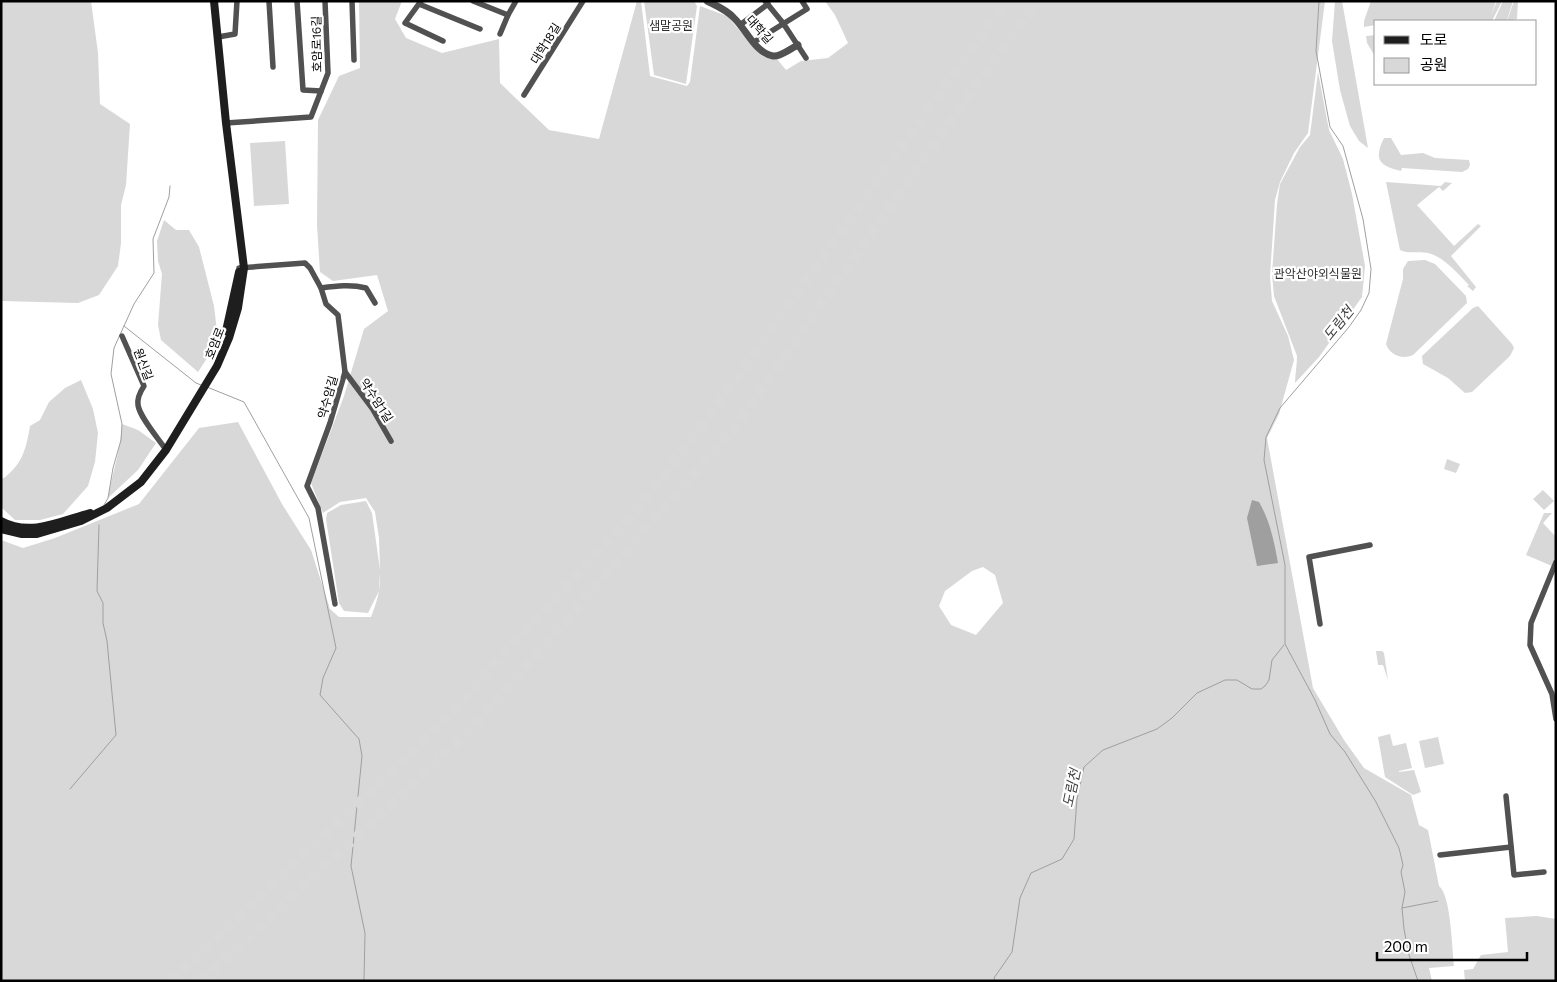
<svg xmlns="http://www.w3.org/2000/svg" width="1557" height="982" viewBox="0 0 1557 982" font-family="Commissioner,'Noto Sans KR',sans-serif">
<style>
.green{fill:#d8d8d8;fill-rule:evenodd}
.water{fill:#9f9f9f}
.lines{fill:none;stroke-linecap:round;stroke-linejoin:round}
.stream{stroke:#9f9f9f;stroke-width:1}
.trunk-tunnel{stroke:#d9d9d9;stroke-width:10;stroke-dasharray:10 5;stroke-linecap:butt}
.minor{stroke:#515151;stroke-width:5.5}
.tertiary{stroke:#515151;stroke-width:7}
.secondary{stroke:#1e1e1e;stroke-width:8}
.labels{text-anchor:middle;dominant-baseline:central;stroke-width:4.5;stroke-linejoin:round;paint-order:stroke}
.park-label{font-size:12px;fill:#2f2f2f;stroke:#fff}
.street-label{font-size:12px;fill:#000;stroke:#fff}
.water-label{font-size:14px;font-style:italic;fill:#404040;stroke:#fff}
</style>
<rect width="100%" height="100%" fill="#fff"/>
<!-- green -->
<g class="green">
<path d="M1 1H91L98 53 100 104 130 124 126 185 121 205V243L118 266 99 295 78 303 1 301Z"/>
<path d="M359 1H402L395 19 406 38 442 53 499 39 500 83 549 130 599 139 637 1H641L650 76 687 86 690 82 700 6 727 16 762 56 777 59 786 70 801 61 828 58 848 43 835 15 825 1H1325L1308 133 1294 153 1280 182 1275 200 1270 276 1272 301 1288 336 1294 360 1279 414 1267 438 1313 688 1344 740 1364 768 1411 795 1419 825 1428 830 1439 886C1451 895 1452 949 1454 966L1429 968 1432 981H1V540L23 548 55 538 139 504 199 428 238 422 282 504 311 550 330 609 339 617H371C377 602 381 589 380 573L379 591 368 613 344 611 339 603 326 519 327 513 341 505 366 501 372 513 380 570 379 538 375 512 366 498 340 502 323 513 311 483 344 396 364 329 388 311 377 275 333 281 320 272 317 225 318 120 339 76 360 68ZM983 567 995 575 1003 603 976 635 951 625 939 606 945 591 972 571Z"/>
<path d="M644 1H694L697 6 686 84 654 75Z"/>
<path d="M1335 1H1342L1368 148 1359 141 1350 126 1340 90 1332 41Z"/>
<path d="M1371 1H1496L1491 15 1497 1H1502L1492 21H1376V25L1364 27V21Z"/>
<path d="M1503 1H1513L1507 20 1494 21Z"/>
<path d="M1514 1H1518L1517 19 1507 21Z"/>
<path d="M1376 35V58L1367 43 1366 36Z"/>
<path d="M1318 72 1329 130 1343 159 1352 194 1365 266 1362 297 1319 357 1295 383C1295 374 1297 366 1297 356L1274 296 1272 274 1277 204 1280 184 1300 147 1310 135Z"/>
<path d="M1384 138H1391L1401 155 1423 153 1435 158 1469 160 1470 165 1468 169 1462 172 1402 168 1401 171C1380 166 1373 160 1384 138Z"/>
<path d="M285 141 289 204 254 206 250 143Z"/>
<path d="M1386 182 1441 186 1445 182 1452 183 1443 191 1439 187 1417 205 1454 246 1478 224 1481 226 1451 256 1476 287 1473 291 1467 286 1469 285 1467 283C1456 272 1444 257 1428 253 1419 251 1408 254 1400 250Z"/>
<path d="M164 220 176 230H189L199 247 214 306 217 331 213 349 198 372 161 340 158 325 162 274 158 261 157 241Z"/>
<path d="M1425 260 1435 264 1466 296 1467 303 1413 355C1402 360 1390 355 1386 344L1403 279V269L1408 261Z"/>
<path d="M1478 306 1512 344 1514 348 1510 356 1472 392 1465 393 1448 378 1423 364 1422 356 1473 308Z"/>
<path d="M81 380 93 409 98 433 95 462 88 486 63 514 40 520H15L1 507V478H4C23 463 26 449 30 426L40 420 49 402 65 388Z"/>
<path d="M122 424 138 430 156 443 138 470 108 498C112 473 121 450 122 424Z"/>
<path d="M1447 459 1460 464 1456 473 1444 469Z"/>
<path d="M1543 490 1554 501 1544 510 1533 499Z"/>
<path d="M1544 513H1552L1543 523 1556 537V556L1552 566 1526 555Z"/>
<path d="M1376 651H1382L1384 653 1388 680 1383 665H1378Z"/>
<path d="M1390 734 1393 746 1406 743 1412 768 1399 771V772L1414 770 1421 792 1413 795 1385 777 1378 737Z"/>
<path d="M1438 737 1444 764 1425 768 1419 741Z"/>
<path d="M1537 916 1556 919V981H1465L1464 970 1473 969 1481 955 1508 952 1505 918Z"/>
</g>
<!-- water -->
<path class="water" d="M1252 500 1259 502C1270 521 1274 541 1278 563L1257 566 1247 518Z"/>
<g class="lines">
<!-- stream -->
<g class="stream">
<path d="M1319 1 1316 51 1330 127 1343 146 1363 219 1371 269 1369 293 1361 310 1349 327 1280 408 1266 437 1264 460 1285 565V644L1315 700 1330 734 1345 752 1376 802 1399 848 1403 865 1401 872 1405 892 1402 908 1404 929 1409 955 1418 981"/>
<path d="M124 326 196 383 201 385"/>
<path d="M207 387 244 402 309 518 336 648 323 678 320 695 359 739 362 756 351 866 365 933 364 981"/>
<path d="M104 505 108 498 113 468 121 440 122 424 111 374 114 348 134 304 154 273 153 239 169 197 170 186"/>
<path d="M70 789 116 735 107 641 103 623V603L97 591 99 525"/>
<path d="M1402 908 1438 901"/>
<path d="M995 981 994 978 1012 952 1020 898 1031 873 1062 859 1074 839 1077 799 1084 767 1103 750 1157 729 1172 718 1197 693 1225 680H1237L1252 689H1261L1265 686 1269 680 1272 660 1284 645"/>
</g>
<!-- trunk-tunnel -->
<g class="trunk-tunnel">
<path d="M170 981 423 742 630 518 713 411 1006 1"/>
<path d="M201 981 468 733 734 428 975 87 1038 1"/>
</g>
<!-- minor -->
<g class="minor">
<path d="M269 1 273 67"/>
<path d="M297 1 303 90 321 91"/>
<path d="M352 1 354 60"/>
<path d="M421 1 405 23 443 41"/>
<path d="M473 1 508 15"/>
<path d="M765 1 783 23 806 58"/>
<path d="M419 4 480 29"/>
<path d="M740 25 768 4"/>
<path d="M500 34 508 15 516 1"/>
<path d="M218 37 235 34 237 1"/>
<path d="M754 42 807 9 802 1"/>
<path d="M524 95 583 1"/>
<path d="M226 123 311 117 328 73 325 1"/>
<path d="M239 268 305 263 310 268 321 288 326 304 338 315 345 372 330 423 307 486 318 508 335 604"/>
<path d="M321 288C336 286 351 284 366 288L375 303"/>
<path d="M122 336 144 386C140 392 137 398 138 405 140 418 159 439 166 450"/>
<path d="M345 372 372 408 391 441"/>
<path d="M1556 562 1531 623 1530 645 1552 694 1556 719"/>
<path d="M1320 624 1309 557 1370 545"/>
<path d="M1506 796 1514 875 1544 872"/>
<path d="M1440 855 1511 847"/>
</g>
<!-- tertiary -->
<path class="tertiary" d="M707 1C717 6 727 10 734 18 746 29 755 53 773 56 781 57 791 48 798 45"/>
<!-- secondary -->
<g class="secondary">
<path d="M226 331 239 272"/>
<path d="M1 521C30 537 61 521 90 513"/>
<path d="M1 529 22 534H37L81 521 107 508 141 482 166 450 217 366 229 338 238 308 244 268 226 123 214 1"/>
</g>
</g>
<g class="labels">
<!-- park labels -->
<g class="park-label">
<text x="671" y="25">샘말공원</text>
<text x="1318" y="273">관악산야외식물원</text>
</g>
<!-- street labels -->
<g class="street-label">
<text transform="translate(760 29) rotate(48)">대학길</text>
<text transform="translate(545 43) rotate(-58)">대학18길</text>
<text transform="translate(316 44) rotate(-91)">호암로16길</text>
<text transform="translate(214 343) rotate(-69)">호암로</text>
<text transform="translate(144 364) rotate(69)">원신길</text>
<text transform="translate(327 397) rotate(-74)">약수암길</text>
<text transform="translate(377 400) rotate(57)">약수암1길</text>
</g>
<!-- water labels -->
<g class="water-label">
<text transform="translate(1338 323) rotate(-51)">도림천</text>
<text transform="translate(1071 788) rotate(-78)">도림천</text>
</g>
</g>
<!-- border -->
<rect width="1557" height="982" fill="none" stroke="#000000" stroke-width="5"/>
<!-- legend -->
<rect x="1374" y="20" width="162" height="65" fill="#ffffff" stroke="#999999"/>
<rect x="1384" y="36" width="25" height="8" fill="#1e1e1e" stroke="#999999"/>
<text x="1420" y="45" font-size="15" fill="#000000">도로</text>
<rect x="1384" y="58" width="25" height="15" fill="#d8d8d8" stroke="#999999"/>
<text x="1420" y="70" font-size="15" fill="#000000">공원</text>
<!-- scale -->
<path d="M1377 952v8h150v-8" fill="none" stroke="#000000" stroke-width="2.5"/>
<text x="1384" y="952" font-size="15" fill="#000000" stroke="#ffffff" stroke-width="4" paint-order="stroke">200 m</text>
</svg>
